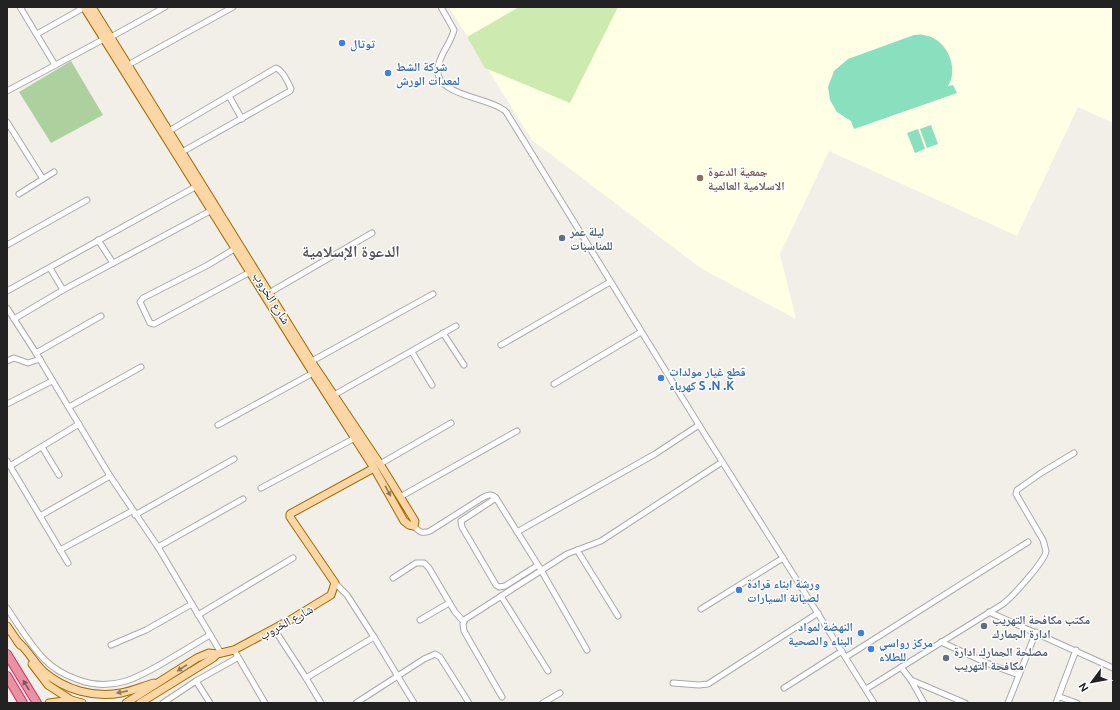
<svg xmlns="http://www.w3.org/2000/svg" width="1120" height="710" viewBox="0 0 1120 710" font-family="Ubuntu,'Noto Naskh Arabic',sans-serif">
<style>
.education{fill:#ffffe5}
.grass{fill:#cdebb0}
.forest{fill:#add19e}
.pitch{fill:#88e0be}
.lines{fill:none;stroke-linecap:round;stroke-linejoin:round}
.minor-casing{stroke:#a9a9a9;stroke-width:7}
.major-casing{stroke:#a06b00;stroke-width:9}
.highway-casing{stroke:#dc2a67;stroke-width:10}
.minor{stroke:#fff;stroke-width:5}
.major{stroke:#fcd6a4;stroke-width:7}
.highway{stroke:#e892a2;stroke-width:8}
.oneway{fill:#8f7c63}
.oneway2{fill:#7b545c}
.shop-dot{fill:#3f7fe0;stroke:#fff;stroke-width:1.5}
.education-dot{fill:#8d6e63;stroke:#fff;stroke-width:1.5}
.service-dot{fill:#5c6f8a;stroke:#fff;stroke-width:1.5}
.labels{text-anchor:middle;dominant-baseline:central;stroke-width:3;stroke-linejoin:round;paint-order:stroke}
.shop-label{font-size:12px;font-weight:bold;fill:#366cbe;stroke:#fff;text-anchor:start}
.education-label{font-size:12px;font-weight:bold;fill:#785e54;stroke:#fff;text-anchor:start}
.service-label{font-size:12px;font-weight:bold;fill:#4e5e75;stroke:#fff;text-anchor:start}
.street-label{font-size:12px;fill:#222;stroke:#fff}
.district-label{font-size:16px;font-weight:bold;fill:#555;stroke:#fff}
</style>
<rect width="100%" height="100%" fill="#f2efe9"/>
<!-- education -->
<path class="education" d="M449 7H1113V123L1078 107 1017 236 829 151 780 254 796 319 702 269 532 140Z"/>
<!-- grass -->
<path class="grass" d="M519 7H618L570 103 485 68 467 37Z"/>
<!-- forest -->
<path class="forest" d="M71 61 103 115 51 143 19 92Z"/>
<!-- pitch -->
<g class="pitch">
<path d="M914 35C917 35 921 34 923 35 946 37 960 68 948 86L953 85 957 93 854 129 851 121 837 112 830 100 828 87 834 71 848 59Z"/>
<path d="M931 125 938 144 927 148 920 129Z"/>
<path d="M918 129 925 149 915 153 907 133Z"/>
</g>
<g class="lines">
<defs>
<g id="minor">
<path d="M20 7 55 65"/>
<path d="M441 7 454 30C451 43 440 54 438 67 433 95 486 97 502 109 505 110 507 113 508 115L699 425 783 558 874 703"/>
<path d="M37 34 85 7"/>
<path d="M111 37 165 7"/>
<path d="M128 65 233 7"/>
<path d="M7 91 104 39"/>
<path d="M229 96 242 119"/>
<path d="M7 122 43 179"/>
<path d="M169 131 276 68C282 70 288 82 291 89L290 91 182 152"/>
<path d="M19 194 54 172"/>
<path d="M98 240 113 263"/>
<path d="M7 245 87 200"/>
<path d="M236 248 208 265 143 298 140 302 150 323 154 324 252 271"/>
<path d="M50 268 63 290"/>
<path d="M7 291 197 186"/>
<path d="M269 293 372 233"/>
<path d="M7 308 36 353 110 476 158 547 221 653"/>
<path d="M14 319 63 290 212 210"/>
<path d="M443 333 464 365"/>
<path d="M501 345 610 282"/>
<path d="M412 352 432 385"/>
<path d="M36 353 101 316"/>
<path d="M7 361 14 358 28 363 40 359"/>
<path d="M312 361 433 294"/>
<path d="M554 384 641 332"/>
<path d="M334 395 456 326"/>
<path d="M7 404 52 381"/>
<path d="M69 407 141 367"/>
<path d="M218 425 313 373"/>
<path d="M42 447 59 475"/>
<path d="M7 461 68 563"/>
<path d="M380 464 451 423"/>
<path d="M10 466 79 424"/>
<path d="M261 488 355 438"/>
<path d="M400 497 517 431"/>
<path d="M135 515 234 459"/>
<path d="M40 516 110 476"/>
<path d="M414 526C419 532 422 534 430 531L482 498C488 495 491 493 496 498"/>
<path d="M517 532 655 454 699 425"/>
<path d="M158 547 243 499"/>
<path d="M60 550 132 511"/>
<path d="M577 550 618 616"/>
<path d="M538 565 505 586 499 587 496 585 462 527 461 521 496 498 538 565 541 570 587 650"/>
<path d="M393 578 416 563H424L429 568 455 612 464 622"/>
<path d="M335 583 347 595 374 637 414 703"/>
<path d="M501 596 548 671"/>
<path d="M7 608C19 626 30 645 45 660 54 669 65 675 76 679 112 693 138 678 168 660 182 652 196 643 210 635"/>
<path d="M701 609 783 558"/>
<path d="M989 612 1113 668"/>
<path d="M198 615 293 558"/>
<path d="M420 620 449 603"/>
<path d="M278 635 306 678 321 703"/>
<path d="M941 642 989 664 1019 675"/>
<path d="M111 645 146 630 192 604"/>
<path d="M234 650 265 703"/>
<path d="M846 657 1028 542"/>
<path d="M901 667 911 680 924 703"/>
<path d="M306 678 374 637"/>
<path d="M911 680 965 703"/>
<path d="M196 681 210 703"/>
<path d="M673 683 699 685 708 684 818 613"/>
<path d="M784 688 842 651"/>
<path d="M866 689 1003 604C1013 596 1045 561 1046 551L1043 540 1016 494 1017 490 1041 473 1074 453"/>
<path d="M502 697 464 631 463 624 464 620 567 554 601 541 722 462"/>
<path d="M1060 697 1077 703"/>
<path d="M163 703 196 681 237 658"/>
<path d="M356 703 424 659 435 654 440 657 469 703"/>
<path d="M543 703 560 693"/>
<path d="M1008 703 1036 632"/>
<path d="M1056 703 1076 650"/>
</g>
<g id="major">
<path d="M84 7 313 373 374 468 404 521 409 525 414 526 415 521 380 464 315 367 92 7"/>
<path d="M7 626 20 645"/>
<path d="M18 642C28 650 34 663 44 672 65 690 94 698 121 693 132 691 143 686 154 683"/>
<path d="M32 664 48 685 71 700"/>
<path d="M49 703 71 700 82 703"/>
<path d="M126 703 197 658 209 653 217 654 234 650 290 620 331 595 335 583 290 517V514L374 468"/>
<path d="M140 703 213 658 217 654"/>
</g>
<g id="highway">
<path d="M7 654 37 703"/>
<path d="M7 676 23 703"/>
</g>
</defs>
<!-- minor casing -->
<use href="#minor" class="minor-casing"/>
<!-- major casing -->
<use href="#major" class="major-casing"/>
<!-- highway casing -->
<use href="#highway" class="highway-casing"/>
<!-- minor -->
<use href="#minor" class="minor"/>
<!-- major -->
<use href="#major" class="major"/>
<!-- highway -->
<use href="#highway" class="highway"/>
</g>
<!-- one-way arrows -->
<defs><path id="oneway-solid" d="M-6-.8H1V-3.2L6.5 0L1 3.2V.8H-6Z"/></defs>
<g class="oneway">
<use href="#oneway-solid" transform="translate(388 491) rotate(61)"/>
<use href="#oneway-solid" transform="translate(182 668) rotate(147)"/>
<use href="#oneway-solid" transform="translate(122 692) rotate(169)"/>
</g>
<use class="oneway2" href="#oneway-solid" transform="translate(26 685) rotate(-121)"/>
<!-- markers -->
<g class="shop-dot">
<circle cx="342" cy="43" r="4"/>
<circle cx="388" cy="73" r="4"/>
<circle cx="661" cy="378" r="4"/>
<circle cx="739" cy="590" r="4"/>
<circle cx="861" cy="633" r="4"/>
<circle cx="871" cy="649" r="4"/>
</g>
<circle class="education-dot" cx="700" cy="178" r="4"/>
<g class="service-dot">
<circle cx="562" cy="238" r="4"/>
<circle cx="984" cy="626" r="4"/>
<circle cx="946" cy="658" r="4"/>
</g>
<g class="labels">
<!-- shop labels -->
<g class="shop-label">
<text x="350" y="43">توتال</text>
<text x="396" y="66">شركة الشط<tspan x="396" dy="14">لمعدات الورش</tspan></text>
<text x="669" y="371">قطع غيار مولدات<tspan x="669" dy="14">كهرباء S .N .K</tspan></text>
<text x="747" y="583">ورشة ابناء قرادة<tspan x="747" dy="14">لصيانة السيارات</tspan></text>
<text x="853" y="626" text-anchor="end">النهضة لمواد<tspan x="853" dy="14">البناء والصحية</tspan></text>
<text x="879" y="642">مركز رواسي<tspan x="879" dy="14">للطلاء</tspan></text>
</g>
<!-- education labels -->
<g class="education-label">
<text x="708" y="171">جمعية الدعوة<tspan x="708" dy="14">الاسلامية العالمية</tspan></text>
</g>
<!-- service labels -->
<g class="service-label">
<text x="570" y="231">ليلة عمر<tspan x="570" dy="14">للمناسبات</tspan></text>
<text x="992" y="619">مكتب مكافحة التهريب<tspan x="992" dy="14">ادارة الجمارك</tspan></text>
<text x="954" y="651">مصلحة الجمارك ادارة<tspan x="954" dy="14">مكافحة التهريب</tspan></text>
</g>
<!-- street labels -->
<g class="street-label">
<text transform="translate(272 298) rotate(58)">شارع الخروب</text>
<text transform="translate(286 622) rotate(-29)">شارع الخروب</text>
</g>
<!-- district labels -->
<g class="district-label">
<text x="351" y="251">الدعوة الإسلامية</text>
</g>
</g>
<!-- border -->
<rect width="1120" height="710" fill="none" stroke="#222222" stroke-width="16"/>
<!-- north arrow -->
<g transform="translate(1092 682) rotate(238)" stroke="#ffffff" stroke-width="3" paint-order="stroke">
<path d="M0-3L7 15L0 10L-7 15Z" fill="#222222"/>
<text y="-6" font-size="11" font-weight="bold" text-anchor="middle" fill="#222222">N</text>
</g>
</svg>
